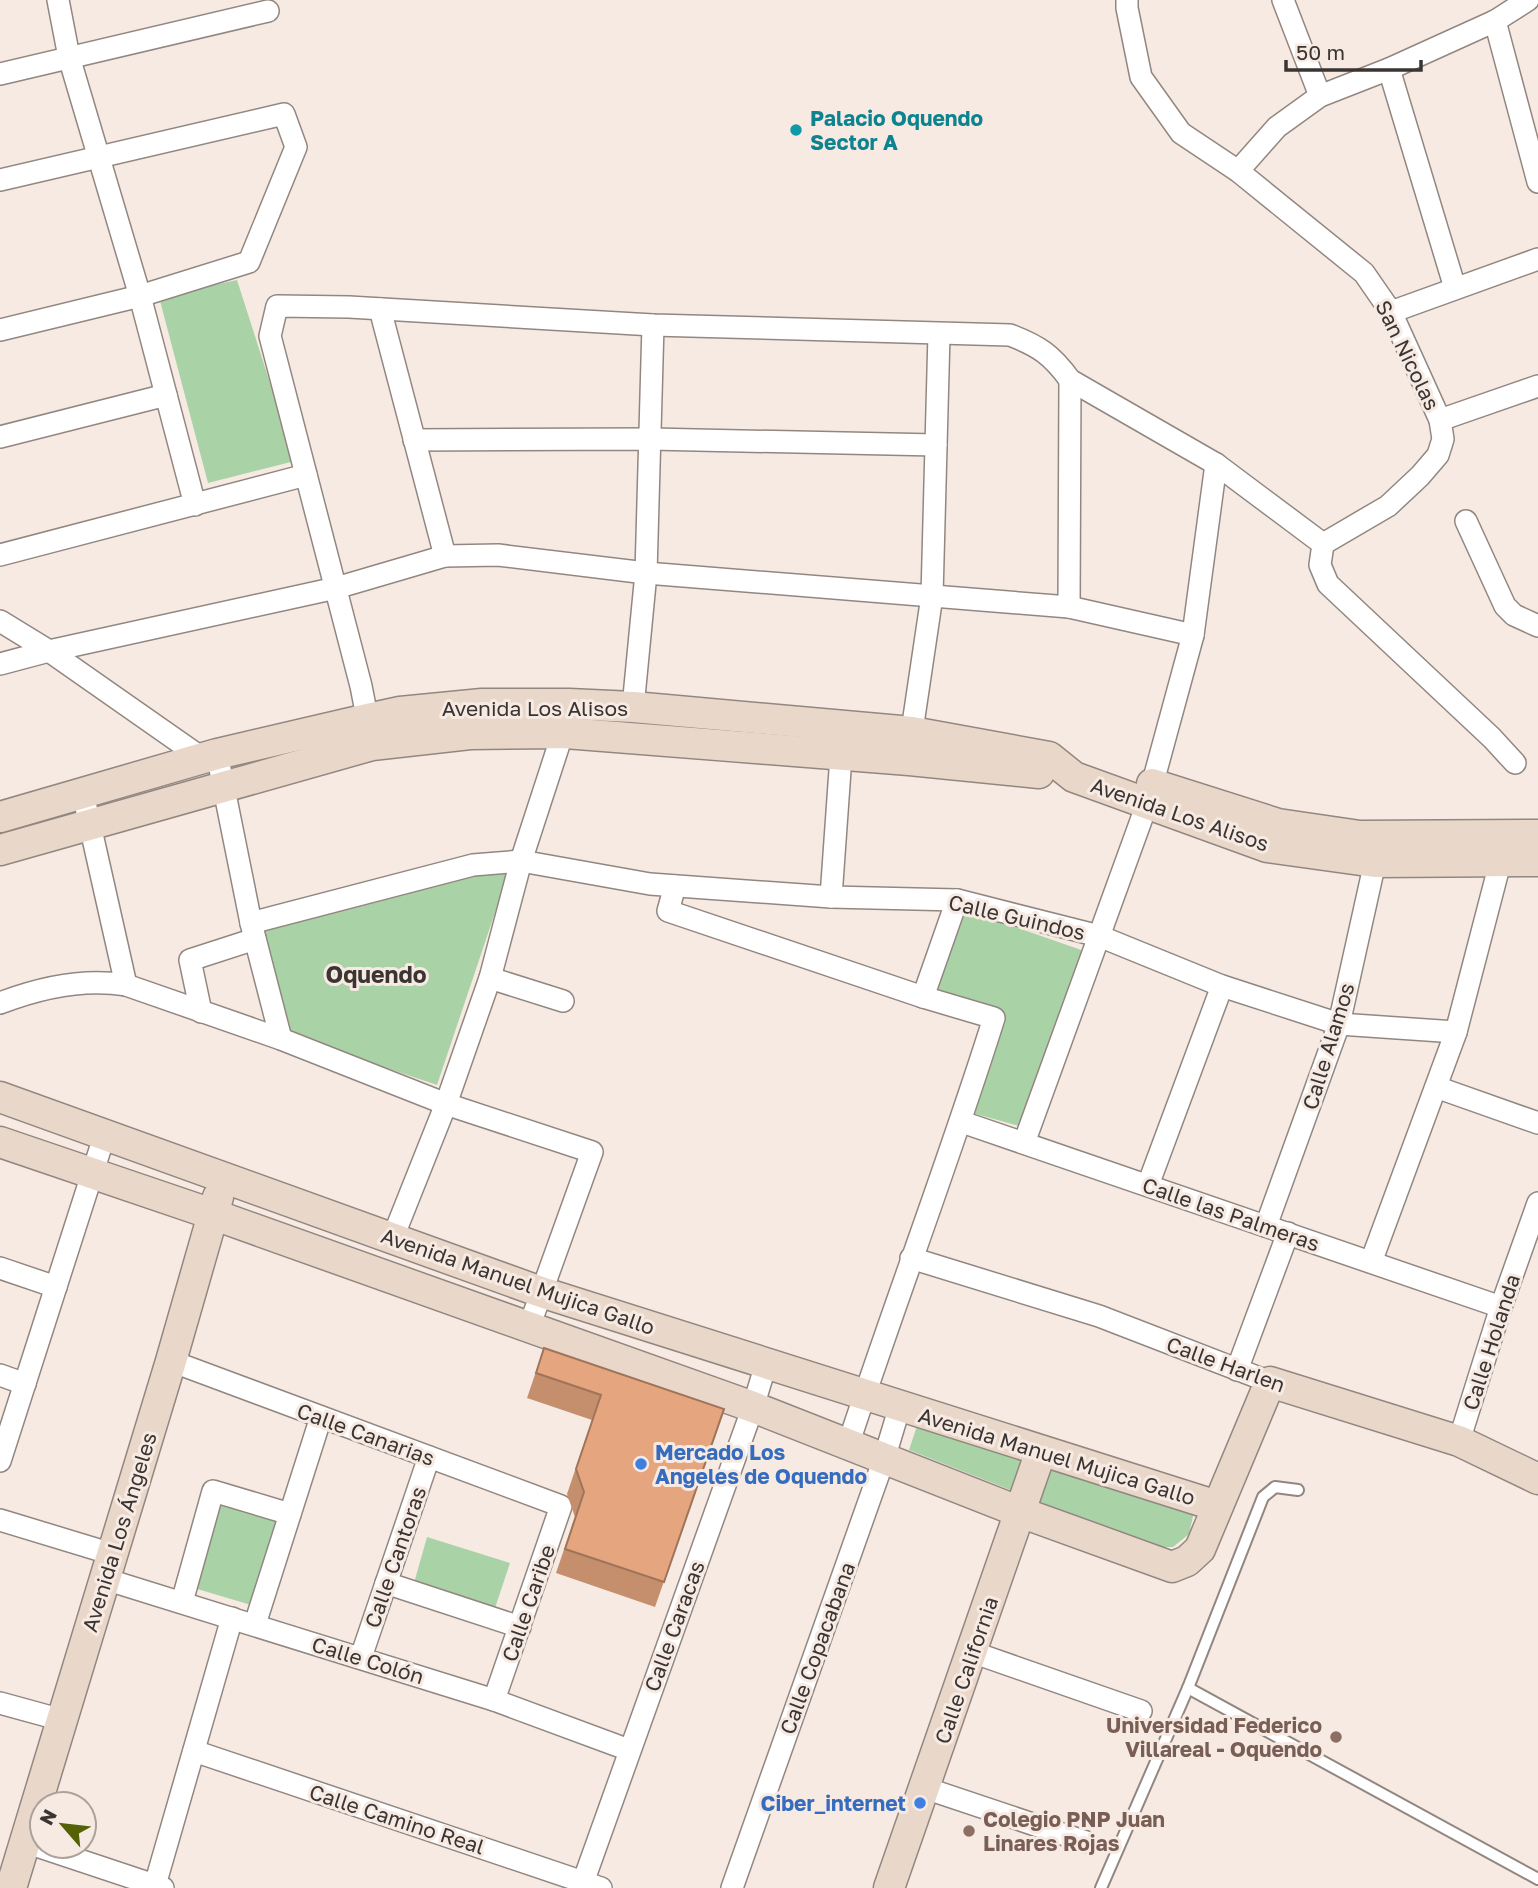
<svg xmlns="http://www.w3.org/2000/svg" width="1538" height="1888" viewBox="0 0 1538 1888" font-family="'Golos Text',sans-serif">
<style>
.green{fill:#aad2a7}
.lines{fill:none;stroke-linecap:round;stroke-linejoin:round}
.lane-casing{stroke:#928780;stroke-width:14}
.street-casing{stroke:#928780;stroke-width:24}
.secondary-casing{stroke:#928780;stroke-width:33}
.lane{stroke:#fff;stroke-width:10}
.street{stroke:#fff;stroke-width:21}
.secondary{stroke:#e9d8ca;stroke-width:30}
.wall{fill:#c58f6d}
.building{fill:#e5a67f;stroke:#a07459;stroke-width:2}
.culture-dot{fill:#0f9aa8;stroke:#f7eae3;stroke-width:2.5}
.shop-dot{fill:#3f7fe0;stroke:#f7eae3;stroke-width:2.5}
.education-dot{fill:#8d6e63;stroke:#f7eae3;stroke-width:2.5}
.labels{text-anchor:middle;dominant-baseline:central;stroke-width:6;stroke-linejoin:round;paint-order:stroke}
.culture-label{font-size:21px;font-weight:bold;fill:#0d838f;stroke:#f7eae3;text-anchor:start}
.street-label{font-size:21px;fill:#3a3532;stroke:#f7eae3}
.shop-label{font-size:21px;font-weight:bold;fill:#366cbe;stroke:#f7eae3;text-anchor:start}
.education-label{font-size:21px;font-weight:bold;fill:#785e54;stroke:#f7eae3;text-anchor:end}
.neighbourhood-label{font-size:23px;font-weight:bold;fill:#3a3532;stroke:#f7eae3}
</style>
<rect width="100%" height="100%" fill="#f7eae3"/>
<!-- green -->
<g class="green">
<path d="M237 280 295 461 208 483 159 297Z"/>
<path d="M470 873 508 874 437 1085 286 1034 260 930Z"/>
<path d="M966 910 1087 952 1019 1126 969 1112 1001 1014 936 993Z"/>
<path d="M918 1423 1194 1512 1189 1534 1173 1547H1155L909 1450Z"/>
<path d="M220 1503 278 1518 251 1605 194 1588Z"/>
<path d="M427 1537 510 1563 495 1608 414 1583Z"/>
</g>
<g class="lines">
<defs>
<g id="lane">
<path d="M1188 1688 1538 1879"/>
<path d="M1101 1888 1188 1688 1263 1497 1275 1487 1298 1490"/>
</g>
<g id="street">
<path d="M58 0 69 57 140 296 195 505"/>
<path d="M1127 0V8L1141 77 1181 133 1238 171 1364 273 1391 312 1440 420 1443 439 1438 455 1420 476 1388 506 1323 544"/>
<path d="M1283 0 1320 96"/>
<path d="M1495 21 1538 182"/>
<path d="M1389 69 1455 288"/>
<path d="M0 74 268 11"/>
<path d="M1238 171 1277 127 1320 96 1389 69 1495 21 1528 0"/>
<path d="M0 180 284 114 296 147 249 262 140 296 0 330"/>
<path d="M380 309 445 556"/>
<path d="M1391 312 1538 259"/>
<path d="M1440 420 1538 386"/>
<path d="M0 437 166 395"/>
<path d="M414 440 651 439 936 445"/>
<path d="M1466 521 1505 606 1514 615 1538 626"/>
<path d="M0 555 306 475"/>
<path d="M1069 607 1070 380"/>
<path d="M0 621 49 651 202 758"/>
<path d="M0 664 49 651 336 588 445 556 498 555 646 573 1069 607 1193 635"/>
<path d="M633 707 646 573 653 325"/>
<path d="M370 732 361 686 270 336 277 306 349 307 653 325 1010 335C1039 346 1052 355 1070 380L1216 464 1323 544 1320 565 1328 584 1492 738 1515 763"/>
<path d="M910 744 932 596 939 334"/>
<path d="M217 754 251 923 281 1039"/>
<path d="M83 794 126 985"/>
<path d="M675 886 668 911 923 997 994 1018C949 1161 895 1302 848 1445"/>
<path d="M831 897 842 742"/>
<path d="M251 923 473 865 521 861 650 884 831 897 957 900 1099 936 1222 986 1339 1024 1456 1032"/>
<path d="M490 978 563 1001"/>
<path d="M923 997 957 900"/>
<path d="M0 1003C39 988 84 978 126 985L281 1039 446 1104 592 1152 529 1327"/>
<path d="M201 1012 190 960 255 939"/>
<path d="M1436 1087 1538 1123"/>
<path d="M962 1122 1501 1307"/>
<path d="M1024 1143 1147 804 1193 635 1216 464"/>
<path d="M1148 1185 1222 986"/>
<path d="M1266 1226 1339 1024 1375 862"/>
<path d="M393 1237 446 1104 490 978 521 861 566 723"/>
<path d="M911 1258 1099 1316 1270 1382"/>
<path d="M1371 1262 1456 1032 1500 863"/>
<path d="M0 1268 56 1287"/>
<path d="M171 1361 561 1506 494 1700"/>
<path d="M1237 1370 1288 1233"/>
<path d="M0 1375 25 1384"/>
<path d="M1459 1441 1501 1307 1538 1203"/>
<path d="M0 1461 105 1134"/>
<path d="M0 1520 112 1554"/>
<path d="M105 1579 494 1700 629 1750"/>
<path d="M386 1583 520 1627"/>
<path d="M182 1602 213 1491 290 1514"/>
<path d="M255 1624 321 1417"/>
<path d="M972 1652 1141 1711"/>
<path d="M361 1657 429 1457"/>
<path d="M0 1703 62 1720"/>
<path d="M194 1751 601 1888"/>
<path d="M925 1788 1086 1842"/>
<path d="M25 1842 163 1888"/>
<path d="M155 1885 232 1618"/>
<path d="M581 1888 753 1407 766 1364"/>
<path d="M732 1888 884 1459 900 1406"/>
</g>
<g id="secondary">
<path d="M1152 784 1278 824 1360 836 1538 835"/>
<path d="M0 817 217 754 367 719 400 712 482 704H569L633 707 912 732 1049 757 1074 777 1267 847 1375 862 1538 861"/>
<path d="M0 850 372 745 470 734 565 733 909 760 1039 773"/>
<path d="M0 1097 541 1292 1217 1506"/>
<path d="M0 1142 212 1214 753 1407 1020 1512 1172 1567 1187 1561 1200 1549 1270 1382 1459 1441 1538 1479"/>
<path d="M11 1888 171 1361 218 1197"/>
<path d="M889 1888 1041 1451"/>
</g>
</defs>
<!-- lane casing -->
<use href="#lane" class="lane-casing"/>
<!-- street casing -->
<use href="#street" class="street-casing"/>
<!-- secondary casing -->
<use href="#secondary" class="secondary-casing"/>
<!-- lane -->
<use href="#lane" class="lane"/>
<!-- street -->
<use href="#street" class="street"/>
<!-- secondary -->
<use href="#secondary" class="secondary"/>
</g>
<!-- wall -->
<path class="wall" d="M544 1348 724 1409 655 1607 556 1573 575 1517 567 1494 592 1420 527 1398Z"/>
<!-- building -->
<path class="building" d="M544 1348 724 1409 664 1582 565 1549 584 1492 576 1469 601 1395 536 1373Z"/>
<!-- markers -->
<circle class="culture-dot" cx="796" cy="130" r="7"/>
<g class="shop-dot">
<circle cx="641" cy="1464" r="7"/>
<circle cx="920" cy="1803" r="7"/>
</g>
<g class="education-dot">
<circle cx="1336" cy="1737" r="7"/>
<circle cx="969" cy="1831" r="7"/>
</g>
<g class="labels">
<!-- culture labels -->
<g class="culture-label">
<text x="810" y="118">Palacio Oquendo<tspan x="810" dy="24">Sector A</tspan></text>
</g>
<!-- street labels -->
<g class="street-label">
<text transform="translate(1408 355) rotate(64)">San Nicolas</text>
<text x="535" y="708">Avenida Los Alisos</text>
<text transform="translate(1180 814) rotate(19)">Avenida Los Alisos</text>
<text transform="translate(1017 917) rotate(13)">Calle Guindos</text>
<text transform="translate(1328 1046) rotate(-73)">Calle Alamos</text>
<text transform="translate(1231 1214) rotate(19)">Calle las Palmeras</text>
<text transform="translate(518 1281) rotate(19)">Avenida Manuel Mujica Gallo</text>
<text transform="translate(1491 1342) rotate(-72)">Calle Holanda</text>
<text transform="translate(1226 1364) rotate(20)">Calle Harlen</text>
<text transform="translate(366 1434) rotate(20)">Calle Canarias</text>
<text transform="translate(1057 1456) rotate(17)">Avenida Manuel Mujica Gallo</text>
<text transform="translate(119 1532) rotate(-73)">Avenida Los Ángeles</text>
<text transform="translate(395 1557) rotate(-71)">Calle Cantoras</text>
<text transform="translate(528 1603) rotate(-71)">Calle Caribe</text>
<text transform="translate(674 1626) rotate(-70)">Calle Caracas</text>
<text transform="translate(817 1648) rotate(-70)">Calle Copacabana</text>
<text transform="translate(368 1660) rotate(17)">Calle Colón</text>
<text transform="translate(966 1670) rotate(-71)">Calle California</text>
<text transform="translate(397 1819) rotate(18)">Calle Camino Real</text>
</g>
<!-- shop labels -->
<g class="shop-label">
<text x="655" y="1452">Mercado Los<tspan x="655" dy="24">Angeles de Oquendo</tspan></text>
<text x="906" y="1803" text-anchor="end">Ciber_internet</text>
</g>
<!-- education labels -->
<g class="education-label">
<text x="1322" y="1725">Universidad Federico<tspan x="1322" dy="24">Villareal - Oquendo</tspan></text>
<text x="983" y="1819" text-anchor="start">Colegio PNP Juan<tspan x="983" dy="24">Linares Rojas</tspan></text>
</g>
<!-- neighbourhood labels -->
<g class="neighbourhood-label">
<text x="376" y="974">Oquendo</text>
</g>
</g>
<!-- north arrow -->
<g transform="translate(63 1825) rotate(298)"><circle r="33" fill="#f7eae3" stroke="#aba29c" stroke-width="2"/>
<path d="M0-5L12 26L0 18L-12 26Z" fill="#546205"/>
<text y="-10" font-size="19" font-weight="bold" text-anchor="middle" fill="#3a3532">N</text>
</g>
<!-- scale -->
<path d="M1286 60v10h135v-10" fill="none" stroke="#3a3532" stroke-width="3.5"/>
<text x="1296" y="60" font-size="21" fill="#3a3532" stroke="#f7eae3" stroke-width="5" paint-order="stroke">50 m</text>
</svg>
